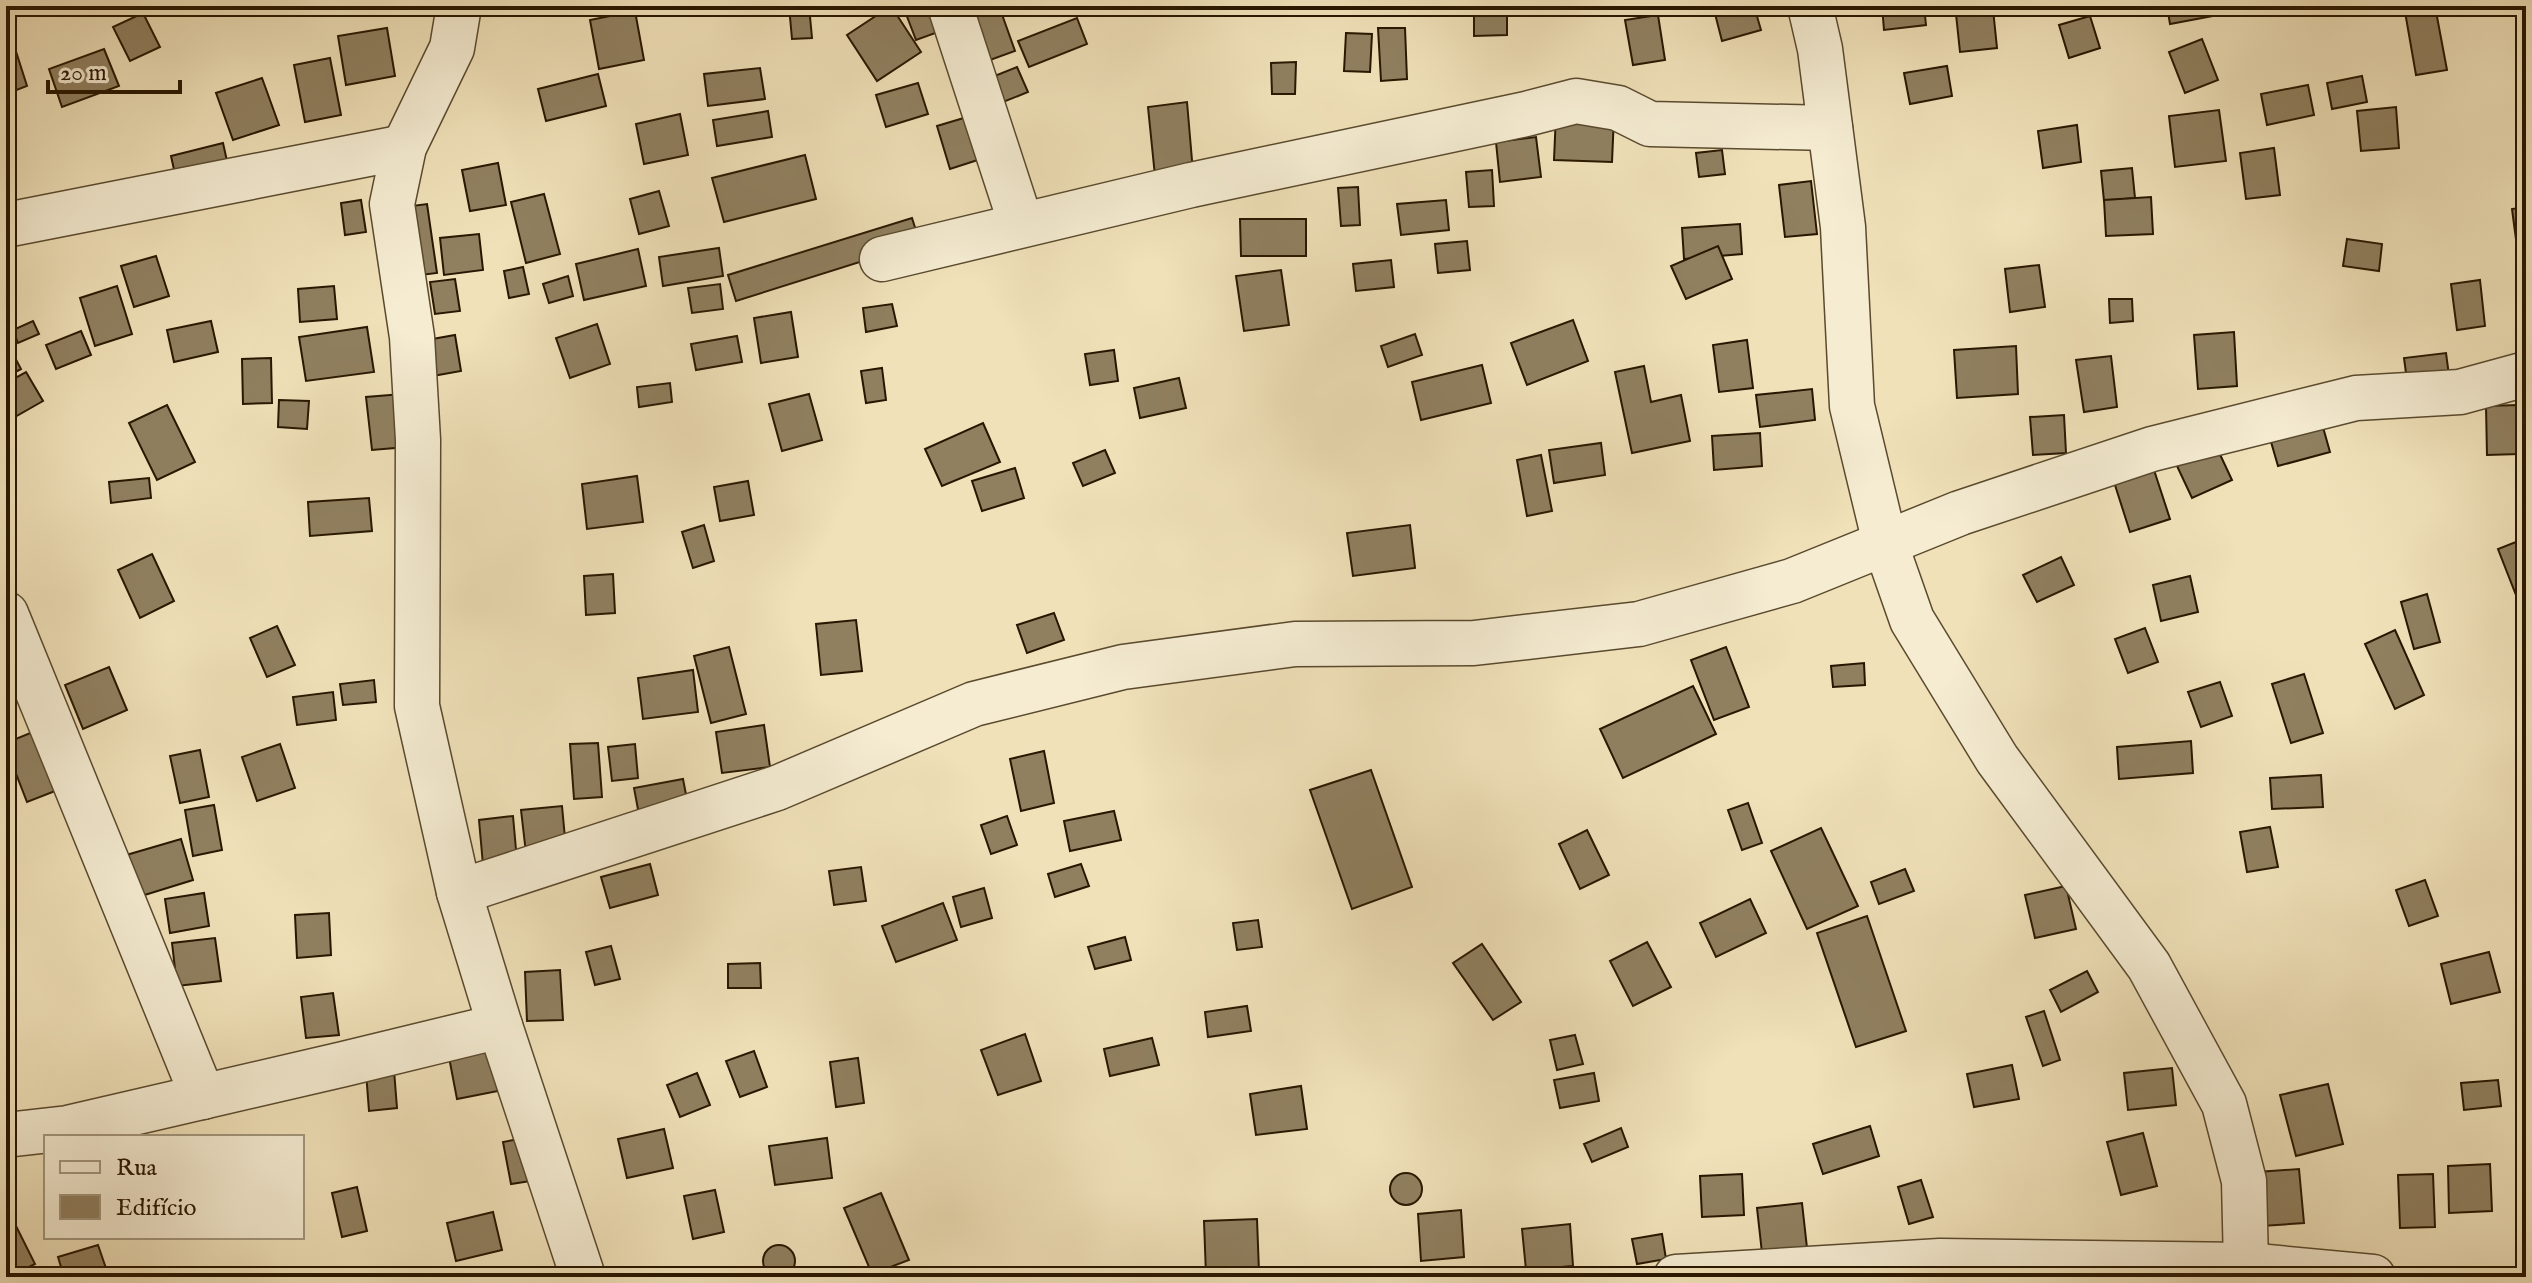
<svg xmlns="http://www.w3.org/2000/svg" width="2532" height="1283" viewBox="0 0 2532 1283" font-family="'IM FELL English',serif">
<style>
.building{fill:#908060;stroke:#281700;stroke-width:2}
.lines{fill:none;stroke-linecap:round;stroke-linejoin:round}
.minor-casing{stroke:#5a4a2e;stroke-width:47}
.minor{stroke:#f5ecd2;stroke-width:44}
</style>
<rect width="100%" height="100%" fill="#f0e1b9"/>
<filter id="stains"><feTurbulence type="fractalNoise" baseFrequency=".0025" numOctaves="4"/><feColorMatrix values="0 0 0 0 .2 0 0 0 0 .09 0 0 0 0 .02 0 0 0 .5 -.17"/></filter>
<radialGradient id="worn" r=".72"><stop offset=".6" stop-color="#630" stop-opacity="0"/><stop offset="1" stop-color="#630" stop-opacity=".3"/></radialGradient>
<!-- building -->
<g class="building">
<path d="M379 6H411L380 13Z"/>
<path d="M789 6H809L812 38 792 39Z"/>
<path d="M891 6 921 52 877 81 847 35Z"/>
<path d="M903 6H932L941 31 916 40Z"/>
<path d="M999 6 1015 51 979 64 962 19Z"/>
<path d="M1474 6H1507V35L1474 36Z"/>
<path d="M1713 6H1754L1761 30 1722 41Z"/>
<path d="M1882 6H1924L1926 25 1884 30Z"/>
<path d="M2167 6H2211L2213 16 2170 24Z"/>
<path d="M2404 6H2435L2447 70 2416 75Z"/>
<path d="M2450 6H2477V12L2450 13Z"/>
<path d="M1993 9 1997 48 1960 52 1956 14Z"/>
<path d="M635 11 644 60 599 69 590 20Z"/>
<path d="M143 13 160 47 130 61 113 27Z"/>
<path d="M1658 15 1665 60 1633 65 1625 20Z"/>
<path d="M2090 16 2100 48 2069 58 2059 25Z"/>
<path d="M1077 18 1087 44 1029 67 1018 41Z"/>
<path d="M387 28 395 76 346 85 338 36Z"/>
<path d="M1378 28H1405L1407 79 1381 81Z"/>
<path d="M1346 33 1372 34 1370 72 1344 71Z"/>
<path d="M2202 39 2218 80 2185 93 2169 52Z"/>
<path d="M13 42 27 86 6 94V44Z"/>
<path d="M104 49 119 86 62 107 49 69Z"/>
<path d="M330 58 341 115 305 122 294 65Z"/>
<path d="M1296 62 1295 94H1272L1271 63Z"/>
<path d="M1947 66 1952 96 1910 104 1904 73Z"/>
<path d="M1017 67 1028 92 998 104 987 79Z"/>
<path d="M760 68 765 99 708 106 704 74Z"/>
<path d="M598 74 606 106 546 121 538 89Z"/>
<path d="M2362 76 2367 102 2332 109 2327 83Z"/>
<path d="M262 78 279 125 233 140 216 93Z"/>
<path d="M918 83 928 114 886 127 876 95Z"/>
<path d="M2308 85 2314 115 2267 125 2261 94Z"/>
<path d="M1187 102 1193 172 1155 176 1148 107Z"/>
<path d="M2396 107 2399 148 2361 151 2357 111Z"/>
<path d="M2219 110 2226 161 2175 167 2169 116Z"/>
<path d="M768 111 772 137 717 146 713 120Z"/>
<path d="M680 114 688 155 644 164 636 124Z"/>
<path d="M977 114 990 156 950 169 937 126Z"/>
<path d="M1556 114 1614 116 1612 162 1554 160Z"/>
<path d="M2077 125 2081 162 2043 168 2038 131Z"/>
<path d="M1536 137 1541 177 1500 182 1496 142Z"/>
<path d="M223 143 229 170 177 183 171 156Z"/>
<path d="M2274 148 2280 195 2246 199 2240 153Z"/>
<path d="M1722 150 1725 174 1699 177 1696 153Z"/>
<path d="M805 155 816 199 724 222 712 178Z"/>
<path d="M498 163 506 205 470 211 462 170Z"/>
<path d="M2132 168 2135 198 2104 201 2101 171Z"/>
<path d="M1492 170 1494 206 1469 207 1466 172Z"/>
<path d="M1811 181 1817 234 1785 237 1779 185Z"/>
<path d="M1358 187 1360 225 1341 226 1338 188Z"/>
<path d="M659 191 669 226 639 234 630 199Z"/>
<path d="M544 194 560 254 526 263 511 202Z"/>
<path d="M2151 197 2153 234 2106 236 2104 200Z"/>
<path d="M361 200 366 232 345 235 341 203Z"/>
<path d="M1446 200 1449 230 1401 235 1397 204Z"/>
<path d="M427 204 437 273 413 276 404 207Z"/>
<path d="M2526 207V246L2517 247 2512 209Z"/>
<path d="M912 218 920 243 736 301 728 275Z"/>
<path d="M1240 219H1306V256H1241Z"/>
<path d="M1740 224 1742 254 1684 259 1682 228Z"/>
<path d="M479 234 483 270 444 275 440 238Z"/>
<path d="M2347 239 2382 244 2379 271 2343 266Z"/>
<path d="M1467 241 1470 270 1438 273 1435 244Z"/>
<path d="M1718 246 1732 279 1686 299 1671 266Z"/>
<path d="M719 248 723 276 663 286 659 257Z"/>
<path d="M638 249 646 286 584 300 576 264Z"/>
<path d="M156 256 169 296 134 307 121 266Z"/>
<path d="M1391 260 1394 287 1356 291 1353 264Z"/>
<path d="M2039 265 2045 307 2010 312 2005 269Z"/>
<path d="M523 267 529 294 509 298 504 271Z"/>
<path d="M1281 270 1289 325 1244 331 1236 276Z"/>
<path d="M568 276 573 296 549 303 543 284Z"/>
<path d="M455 279 460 311 435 314 430 282Z"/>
<path d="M2480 280 2485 326 2457 330 2451 284Z"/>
<path d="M720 284 723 309 692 313 688 288Z"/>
<path d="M117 286 132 334 95 346 80 298Z"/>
<path d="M334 286 337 319 300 322 298 289Z"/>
<path d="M2109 299H2132L2133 321 2110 323Z"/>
<path d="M892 304 897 326 866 332 863 308Z"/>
<path d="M791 312 798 357 761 363 754 318Z"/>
<path d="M1573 320 1588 361 1527 385 1511 343Z"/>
<path d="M33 321 39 334 18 343 13 330Z"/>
<path d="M211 321 218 352 174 362 167 330Z"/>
<path d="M597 324 610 364 570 378 556 338Z"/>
<path d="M367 327 374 372 306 381 299 337Z"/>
<path d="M81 331 91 355 56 369 46 345Z"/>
<path d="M2234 332 2237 386 2198 389 2194 335Z"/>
<path d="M1415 334 1422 355 1388 367 1381 346Z"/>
<path d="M455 335 461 371 427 377 421 341Z"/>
<path d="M737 336 742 362 696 370 691 344Z"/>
<path d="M1747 340 1753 388 1719 392 1713 345Z"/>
<path d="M2016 346 2018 394 1957 398 1954 350Z"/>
<path d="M11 350 21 369 6 377V353Z"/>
<path d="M1114 350 1118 381 1090 385 1085 354Z"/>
<path d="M2446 353 2450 383 2408 388 2404 358Z"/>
<path d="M2111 356 2117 407 2084 412 2076 360Z"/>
<path d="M271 358 272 403 243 404 242 359Z"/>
<path d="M1482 365 1491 403 1421 420 1412 382Z"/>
<path d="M1644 366 1651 402 1681 395 1690 441 1632 453 1615 372Z"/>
<path d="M882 368 886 400 866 403 861 371Z"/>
<path d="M26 372 43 401 6 422V383Z"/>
<path d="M1179 378 1186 408 1140 418 1134 388Z"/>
<path d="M670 383 672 402 639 407 637 387Z"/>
<path d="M1812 389 1815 420 1760 427 1756 395Z"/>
<path d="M402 394 407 447 372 450 366 397Z"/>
<path d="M809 394 822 440 782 451 769 404Z"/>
<path d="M279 400 309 401 307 429 278 427Z"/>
<path d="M167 405 195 462 157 480 129 423Z"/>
<path d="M2518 405 2519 454 2487 455 2486 406Z"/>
<path d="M2319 413 2330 452 2278 466 2267 428Z"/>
<path d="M2064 415 2066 453 2033 455 2030 417Z"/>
<path d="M983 423 1000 462 942 486 925 449Z"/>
<path d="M1760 433 1762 466 1714 470 1712 436Z"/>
<path d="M1601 443 1605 475 1554 483 1549 450Z"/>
<path d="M2217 448 2232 480 2192 498 2177 466Z"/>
<path d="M1105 450 1115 473 1083 486 1073 463Z"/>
<path d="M1541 455 1552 511 1527 516 1517 460Z"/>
<path d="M1015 468 1024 498 982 511 972 481Z"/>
<path d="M2154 470 2170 519 2130 532 2114 482Z"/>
<path d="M637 476 643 522 587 529 582 484Z"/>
<path d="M149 478 151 498 111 503 109 482Z"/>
<path d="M748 481 754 515 720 521 714 487Z"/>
<path d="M369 498 372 531 310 536 308 502Z"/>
<path d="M704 525 714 561 693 568 682 532Z"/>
<path d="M1410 525 1415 568 1353 576 1347 533Z"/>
<path d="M2526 538V592L2516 595 2498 549Z"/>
<path d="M152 554 174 601 140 618 118 570Z"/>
<path d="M2061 557 2074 585 2037 602 2023 575Z"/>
<path d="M613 574 615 613 586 615 584 576Z"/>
<path d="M2190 576 2198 612 2161 621 2153 585Z"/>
<path d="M2427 594 2440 642 2414 649 2401 602Z"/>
<path d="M1054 613 1064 640 1027 653 1017 625Z"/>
<path d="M856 620 862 671 821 675 816 624Z"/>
<path d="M277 626 295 665 267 677 250 638Z"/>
<path d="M2145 628 2158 662 2128 673 2115 639Z"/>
<path d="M2395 630 2424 695 2395 709 2365 644Z"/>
<path d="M729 647 746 714 711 723 694 656Z"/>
<path d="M1726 647 1749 707 1714 720 1691 660Z"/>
<path d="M1864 663 1865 685 1833 687 1831 666Z"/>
<path d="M109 667 127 710 83 729 65 685Z"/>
<path d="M693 670 698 712 643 719 638 678Z"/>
<path d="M2304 674 2323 733 2291 743 2272 684Z"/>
<path d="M374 680 376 702 343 705 340 684Z"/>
<path d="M2220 682 2232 716 2201 727 2188 692Z"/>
<path d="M1693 686 1716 734 1623 778 1600 729Z"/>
<path d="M333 692 336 720 297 725 293 697Z"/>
<path d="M764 725 770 767 722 773 716 732Z"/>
<path d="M40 729 63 788 27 802 6 748V743Z"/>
<path d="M2191 741 2193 773 2119 779 2117 747Z"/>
<path d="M598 743 602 797 574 799 570 744Z"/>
<path d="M280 744 295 788 257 801 242 757Z"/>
<path d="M635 744 638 778 612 781 608 747Z"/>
<path d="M200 750 209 797 180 803 170 756Z"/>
<path d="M1044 751 1054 803 1021 811 1010 759Z"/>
<path d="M1371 770 1412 887 1352 909 1310 790Z"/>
<path d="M2321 775 2323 807 2272 809 2270 778Z"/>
<path d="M683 779 689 810 640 820 634 788Z"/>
<path d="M1748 803 1762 843 1742 850 1728 810Z"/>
<path d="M214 805 222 850 193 856 185 810Z"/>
<path d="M562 806 566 849 526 853 521 810Z"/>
<path d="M1114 811 1121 840 1070 851 1064 821Z"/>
<path d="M513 816 517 861 483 865 479 820Z"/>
<path d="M1007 816 1017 845 991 854 981 825Z"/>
<path d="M2270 827 2278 867 2247 872 2240 832Z"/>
<path d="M1821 828 1858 906 1807 929 1771 851Z"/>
<path d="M1587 830 1609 875 1580 889 1559 844Z"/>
<path d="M181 839 193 880 135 898 123 856Z"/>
<path d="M650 864 658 895 610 908 601 877Z"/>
<path d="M1081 864 1089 886 1055 897 1048 874Z"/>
<path d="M861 867 866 901 834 905 829 871Z"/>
<path d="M1905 869 1914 891 1879 904 1871 882Z"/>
<path d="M2425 880 2438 916 2409 926 2396 890Z"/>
<path d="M2066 886 2076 929 2035 938 2025 895Z"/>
<path d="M984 888 992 918 961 927 953 897Z"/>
<path d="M204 893 209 926 170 933 165 899Z"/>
<path d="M1750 899 1766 933 1716 957 1700 923Z"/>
<path d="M943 903 957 940 896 962 882 926Z"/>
<path d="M329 913 331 955 297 958 295 915Z"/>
<path d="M1867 916 1906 1031 1856 1047 1817 933Z"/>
<path d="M1258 920 1262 947 1237 950 1233 923Z"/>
<path d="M1125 937 1131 960 1095 969 1088 947Z"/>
<path d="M215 938 221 981 177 986 172 943Z"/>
<path d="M1647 942 1671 987 1633 1006 1610 961Z"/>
<path d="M1482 944 1521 1002 1493 1020 1453 963Z"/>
<path d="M611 946 620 979 595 985 586 952Z"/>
<path d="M2489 952 2500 992 2451 1004 2441 964Z"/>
<path d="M760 963 761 988H728V964Z"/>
<path d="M560 970 563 1020 527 1021 525 972Z"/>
<path d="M2087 971 2098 992 2061 1012 2050 990Z"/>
<path d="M333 993 339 1035 306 1038 301 997Z"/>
<path d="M1247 1006 1251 1031 1208 1037 1205 1012Z"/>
<path d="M2044 1011 2060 1060 2043 1066 2026 1017Z"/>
<path d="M1025 1034 1041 1081 998 1095 981 1050Z"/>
<path d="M1575 1035 1583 1064 1557 1070 1550 1040Z"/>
<path d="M1152 1038 1159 1065 1110 1076 1104 1049Z"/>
<path d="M2526 1042V1071H2525L2517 1045Z"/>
<path d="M490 1044 498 1091 457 1099 448 1052Z"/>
<path d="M754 1051 767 1087 740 1097 726 1061Z"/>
<path d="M858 1058 864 1103 836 1107 830 1062Z"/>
<path d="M2012 1065 2019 1099 1974 1107 1967 1074Z"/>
<path d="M2172 1068 2176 1105 2128 1110 2124 1073Z"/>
<path d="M394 1070 397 1108 369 1111 366 1072Z"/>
<path d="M697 1073 710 1105 680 1117 667 1085Z"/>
<path d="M1594 1073 1599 1101 1560 1108 1554 1080Z"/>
<path d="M2498 1080 2501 1106 2464 1110 2461 1083Z"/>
<path d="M2328 1084 2343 1144 2296 1156 2280 1095Z"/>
<path d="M1301 1086 1307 1129 1256 1135 1250 1094Z"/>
<path d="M1870 1126 1879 1156 1823 1174 1813 1144Z"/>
<path d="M1621 1128 1628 1147 1592 1162 1584 1144Z"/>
<path d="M664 1129 673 1168 627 1178 618 1139Z"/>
<path d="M2143 1133 2157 1186 2121 1195 2107 1142Z"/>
<path d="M530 1137 537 1180 511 1184 503 1142Z"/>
<path d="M827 1138 832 1178 775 1185 769 1146Z"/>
<path d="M2490 1164 2492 1211 2449 1213 2448 1166Z"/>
<path d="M2299 1169 2304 1223 2262 1226 2257 1172Z"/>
<circle cx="1406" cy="1189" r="16"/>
<path d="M1742 1174 1744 1215 1702 1217 1700 1176Z"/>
<path d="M2433 1174 2435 1227 2400 1228 2398 1175Z"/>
<path d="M1921 1180 1933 1217 1909 1224 1898 1187Z"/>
<path d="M357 1187 367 1231 342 1237 332 1193Z"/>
<path d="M715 1190 724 1232 693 1239 684 1196Z"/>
<path d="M881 1193 909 1260 872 1274 844 1208Z"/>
<path d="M1802 1203 1807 1248 1762 1253 1757 1208Z"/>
<path d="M1461 1210 1464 1257 1421 1261 1418 1214Z"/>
<path d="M493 1212 502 1250 456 1261 447 1223Z"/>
<path d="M12 1218 35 1264 8 1277 6 1272V1221Z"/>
<path d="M1257 1219 1259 1272 1206 1275 1204 1221Z"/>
<path d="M1570 1224 1573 1266 1526 1270 1522 1229Z"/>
<path d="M1662 1234 1666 1259 1637 1264 1632 1239Z"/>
<path d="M98 1245 109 1277H64L58 1257Z"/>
<circle cx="779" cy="1261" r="16"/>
<path d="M913 1269 915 1277H881L880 1276Z"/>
</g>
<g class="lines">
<defs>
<g id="minor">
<path d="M459 6 452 48 404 147 392 204 412 337 418 440 417 706 459 892 500 1026 583 1277"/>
<path d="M950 6 1021 224"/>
<path d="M1810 6 1820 49 1843 227 1852 406 1885 543 1912 620 1997 759 2149 966 2224 1104 2244 1181 2246 1265"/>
<path d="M6 225 404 147"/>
<path d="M882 259 1191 185 1526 114 1576 101 1618 108 1650 124 1830 128"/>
<path d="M6 614 203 1097"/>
<path d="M459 892 777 788 974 704 1123 667 1295 644 1474 643 1639 624 1792 581 1960 513 2152 449 2356 398 2460 392 2526 374"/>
<path d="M6 1135 68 1128 344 1064 500 1026"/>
<path d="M1676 1277 1940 1261 2246 1265 2373 1277"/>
</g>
</defs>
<!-- minor casing -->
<use href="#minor" class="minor-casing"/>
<!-- minor -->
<use href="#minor" class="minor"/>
</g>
<!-- margin -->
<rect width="2532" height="1283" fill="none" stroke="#f0e1b9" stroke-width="32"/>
<rect x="8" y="8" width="2516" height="1267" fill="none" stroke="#281700" stroke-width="4"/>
<rect x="16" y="16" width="2500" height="1251" fill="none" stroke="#281700" stroke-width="2"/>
<!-- legend -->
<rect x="44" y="1135" width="260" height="104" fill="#f5ecd2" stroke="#a3977e" stroke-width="2"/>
<rect x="60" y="1161" width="40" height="12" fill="#f5ecd2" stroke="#a3977e" stroke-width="2"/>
<text x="116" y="1175" font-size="24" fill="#281700">Rua</text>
<rect x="60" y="1195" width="40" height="24" fill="#908060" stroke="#a3977e" stroke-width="2"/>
<text x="116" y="1215" font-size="24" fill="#281700">Edifício</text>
<!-- scale -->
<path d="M48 80v12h132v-12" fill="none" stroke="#281700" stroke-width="4"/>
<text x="60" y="80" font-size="24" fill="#281700" stroke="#f5ecd2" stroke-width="6" paint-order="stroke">20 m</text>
<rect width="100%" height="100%" filter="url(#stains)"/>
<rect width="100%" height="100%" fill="url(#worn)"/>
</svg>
